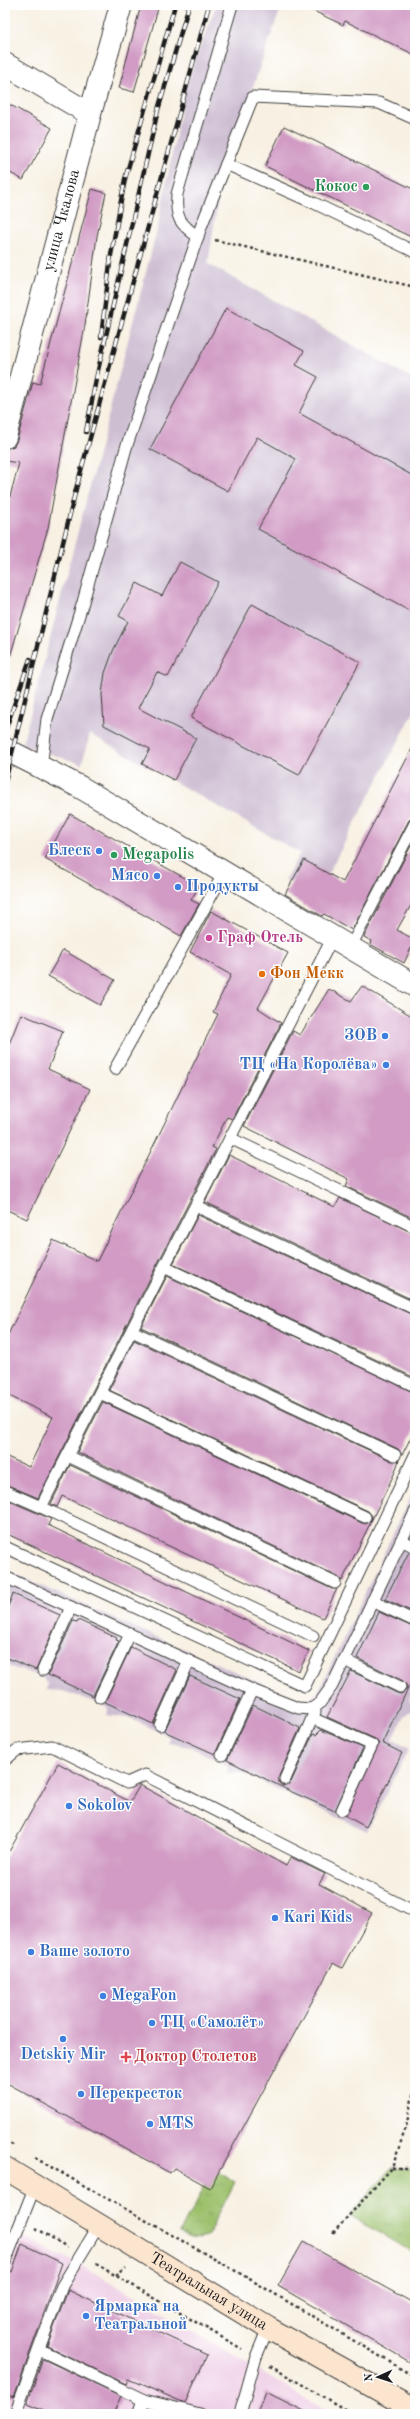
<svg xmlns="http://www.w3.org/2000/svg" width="420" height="2419" viewBox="0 0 420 2419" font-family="'Old Standard TT',serif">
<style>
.built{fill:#efd0e6}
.industrial{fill:#cdbed2}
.grass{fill:url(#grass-tufts);stroke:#5c6e44}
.building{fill:#d19bc5}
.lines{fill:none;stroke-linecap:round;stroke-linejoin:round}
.lane-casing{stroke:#3d3c3a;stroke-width:13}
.street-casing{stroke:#3d3c3a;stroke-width:24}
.secondary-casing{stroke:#3d3c3a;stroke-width:24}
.path{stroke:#3d3c3a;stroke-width:2.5;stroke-dasharray:3 3;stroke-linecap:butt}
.lane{stroke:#fff;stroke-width:11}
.street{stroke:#fff;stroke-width:22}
.secondary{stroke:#fbe5cf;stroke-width:22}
.rail-casing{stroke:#1c1c1c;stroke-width:4.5}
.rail{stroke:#fff;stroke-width:3;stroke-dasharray:9;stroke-linecap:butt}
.leisure-dot{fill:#2e9e5b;stroke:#fff;stroke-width:1.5}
.shop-dot{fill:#3f7fe0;stroke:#fff;stroke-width:1.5}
.hotel-dot{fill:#d1479c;stroke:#fff;stroke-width:1.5}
.food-dot{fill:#e8710a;stroke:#fff;stroke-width:1.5}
.health-dot{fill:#e0444e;stroke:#fff;stroke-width:1.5}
.labels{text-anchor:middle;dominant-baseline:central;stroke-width:3;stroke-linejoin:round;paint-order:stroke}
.leisure-label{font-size:16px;font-weight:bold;fill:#27864d;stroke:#fff;text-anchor:end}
.street-label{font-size:16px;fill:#1c1c1c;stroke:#fff}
.shop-label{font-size:16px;font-weight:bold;fill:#366cbe;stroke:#fff;text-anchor:start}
.hotel-label{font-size:16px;font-weight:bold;fill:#b23c85;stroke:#fff;text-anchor:start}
.food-label{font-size:16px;font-weight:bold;fill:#c56008;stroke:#fff;text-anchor:start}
.health-label{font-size:16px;font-weight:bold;fill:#be3a42;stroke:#fff;text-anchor:start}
</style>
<defs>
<pattern id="grass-tufts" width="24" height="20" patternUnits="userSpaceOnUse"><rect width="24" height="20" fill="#9bc06b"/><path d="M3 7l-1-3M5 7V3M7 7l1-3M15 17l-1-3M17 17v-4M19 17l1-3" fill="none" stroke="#85a45c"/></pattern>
</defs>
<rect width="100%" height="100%" fill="#fff"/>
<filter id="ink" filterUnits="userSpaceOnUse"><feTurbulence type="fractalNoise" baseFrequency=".025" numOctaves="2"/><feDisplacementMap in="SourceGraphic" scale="8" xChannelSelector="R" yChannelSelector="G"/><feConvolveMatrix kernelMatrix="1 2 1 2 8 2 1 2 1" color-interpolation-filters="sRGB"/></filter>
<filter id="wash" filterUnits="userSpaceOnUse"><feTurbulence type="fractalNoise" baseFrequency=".012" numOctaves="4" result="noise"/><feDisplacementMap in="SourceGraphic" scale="16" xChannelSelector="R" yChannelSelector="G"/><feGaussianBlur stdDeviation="0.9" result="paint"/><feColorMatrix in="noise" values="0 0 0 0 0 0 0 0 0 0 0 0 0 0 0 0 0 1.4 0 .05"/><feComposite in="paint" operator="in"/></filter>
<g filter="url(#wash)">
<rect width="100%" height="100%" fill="#f8f1e3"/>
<!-- built -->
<path class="built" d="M5 2229 83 2266 331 2414H5Z"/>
<!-- industrial -->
<g class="industrial">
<path d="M216 5H282L222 174 208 264 415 380V710L322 885 285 880 300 853 90 734 82 764 22 745 157 230 185 89Z"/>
<path d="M415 1488V1689L409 1700 415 1707 404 1716 393 1739 410 1748 367 1831 243 1773H227L228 1768 226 1764 190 1747 168 1743 169 1737 165 1734 128 1718 107 1715 108 1709 104 1705 63 1691 46 1690 48 1684 44 1678 5 1665V1570L288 1695 297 1699H310L318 1692Z"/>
</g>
<!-- grass -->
<g class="grass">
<path d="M392 2168H415V2253L349 2216Z"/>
<path d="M218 2172 235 2182 208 2235C199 2242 189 2238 180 2233L204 2185Z"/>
</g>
<g id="blocks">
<!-- building -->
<g class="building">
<path d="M141 5H159L134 92 119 88Z"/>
<path d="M301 5H408L415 8V55L345 21 343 25Z"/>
<path d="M5 102 52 128 23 180 5 170Z"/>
<path d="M284 126 415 190V239L265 166Z"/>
<path d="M92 189 106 193 97 236 85 325 48 528 10 657 5 656V515L19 463 5 461V449L14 446 17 440 33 382 40 384Z"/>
<path d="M226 308 304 351 296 365 318 377 299 413 415 477V614L258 529 296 459 257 437 228 491 150 449Z"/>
<path d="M180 562 218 582 168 677 157 672 138 708 196 738 174 780 142 764 150 749 104 725 102 694 105 673 113 651 128 621 119 616 137 583 162 596Z"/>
<path d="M252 604 360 662 299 775 191 718Z"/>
<path d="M415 743V816L409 820 352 930 324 914 322 916 285 894 304 860 343 882Z"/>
<path d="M70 814 199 886 191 900 199 904 181 936 45 859Z"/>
<path d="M415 838V898L397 930 415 940 404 963 370 944 371 941 364 937Z"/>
<path d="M211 911 288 953 258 1008 281 1023 232 1119 227 1117 212 1147 216 1149 38 1498 5 1484V1456L29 1467 53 1417 5 1394V1341L53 1240 97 1261 218 1014 213 1012 231 975 190 952Z"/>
<path d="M63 950 115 980 100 1005 48 976Z"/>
<path d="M362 986 415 1018V1219L346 1186 349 1179 244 1126 293 1031 300 1035 329 989 351 1001Z"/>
<path d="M21 1014 63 1031 48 1069 90 1089 27 1219 5 1209V1054Z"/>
<path d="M229 1155 335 1207 340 1198 415 1234V1301L205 1202Z"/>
<path d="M198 1215 415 1316V1378L173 1264Z"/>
<path d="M167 1276 415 1393V1429L402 1455 398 1449 141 1327Z"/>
<path d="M134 1340 392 1461 399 1460 395 1472 345 1575 342 1581 338 1577 77 1452 103 1402 362 1523 366 1524 371 1520 372 1516 368 1511 109 1390Z"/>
<path d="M70 1465 332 1589H337L323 1618 62 1496 57 1507 51 1504Z"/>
<path d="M5 1499 51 1519 48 1525 309 1651 299 1671 5 1533Z"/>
<path d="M409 1552 415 1554V1613L385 1599Z"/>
<path d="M13 1594 60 1615 36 1670 5 1657V1614Z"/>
<path d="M379 1612 415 1628V1674L382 1743 402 1753 366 1827 346 1816 379 1744 375 1739 327 1717 351 1671 397 1693 401 1694 406 1690 407 1686 403 1681 357 1658Z"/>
<path d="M78 1620 117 1638 116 1640 119 1641 93 1696 48 1675 73 1621 77 1622Z"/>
<path d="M131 1647 177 1670 153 1724 105 1702Z"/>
<path d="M190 1676 240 1699 215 1754 168 1733 165 1730Z"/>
<path d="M253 1705 300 1728 279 1776V1783L283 1786 291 1782 313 1734 316 1735 321 1730 363 1748 335 1811 292 1792 227 1760Z"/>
<path d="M58 1763 130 1802 140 1785 286 1866 291 1857 325 1874 319 1884 372 1913 342 1968 333 1963 210 2188 174 2168 170 2173 5 2082V1859Z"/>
<path d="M303 2242 415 2304V2365L278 2286Z"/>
<path d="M22 2244 62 2263 14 2397 5 2394V2282L9 2271 12 2272Z"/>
<path d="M68 2290 207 2355 185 2403 128 2379 126 2384 47 2346Z"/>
<path d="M43 2359 121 2396 113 2414H53L27 2403Z"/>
<path d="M266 2392 310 2414H258Z"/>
</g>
</g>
</g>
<g filter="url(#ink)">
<use href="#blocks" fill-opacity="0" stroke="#3d3c3a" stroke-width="1"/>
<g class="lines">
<defs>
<g id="lane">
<path d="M415 119 379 103 253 97 226 164 314 203 415 252"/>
<path d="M198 237C180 224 175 218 177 194L232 5"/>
<path d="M41 768 47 719 83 602 126 448 201 227 226 164"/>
<path d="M350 948 415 823"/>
<path d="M115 1069 224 873"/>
<path d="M230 1138 415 1227"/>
<path d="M196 1206 415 1309"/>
<path d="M164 1267 415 1386"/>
<path d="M132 1331 395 1455"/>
<path d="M100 1393 365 1517"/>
<path d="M68 1456 335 1583"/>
<path d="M5 1491 41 1507"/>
<path d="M401 1540 415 1547"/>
<path d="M5 1547 305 1686 415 1455"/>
<path d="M5 1577 252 1690 298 1708 311 1709 319 1704 332 1686 415 1512"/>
<path d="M372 1601 415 1621"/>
<path d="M313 1636 41 1507 333 937"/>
<path d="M344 1660 400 1687"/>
<path d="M43 1670 71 1607"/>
<path d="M100 1697 130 1634"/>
<path d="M312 1718 372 1745 342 1810"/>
<path d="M160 1725 189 1661"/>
<path d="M222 1755 252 1690"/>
<path d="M5 1760 17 1750 52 1746 127 1783 145 1775 409 1909"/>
<path d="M285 1779 315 1712"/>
<path d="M5 2262 35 2186"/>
<path d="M40 2350 144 2400 200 2414"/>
<path d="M15 2414 62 2286 99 2225"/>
<path d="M139 2414 144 2400"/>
<path d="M240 2414 256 2357 268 2328"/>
</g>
<g id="street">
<path d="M5 64 90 114"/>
<path id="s1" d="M5 437 90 114 121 5"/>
<path d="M5 749 80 787 415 986"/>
</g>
<g id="secondary">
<path id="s2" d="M5 2168 268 2328 415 2410"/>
</g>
</defs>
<!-- lane casing -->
<use href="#lane" class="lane-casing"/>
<!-- street casing -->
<use href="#street" class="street-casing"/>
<!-- secondary casing -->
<use href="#secondary" class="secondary-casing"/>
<!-- path -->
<g class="path">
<path d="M215 240 415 287"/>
<path d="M5 2141 15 2146"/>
<path d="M35 2158 241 2274 415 2377"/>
<path d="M392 2168H415"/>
<path d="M36 2228 67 2247"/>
<path d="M333 2233 392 2168 406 2127 415 2086"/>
<path d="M96 2264 242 2349"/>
<path d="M116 2275 126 2267"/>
<path d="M270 2366 353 2414"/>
</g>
<!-- lane -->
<use href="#lane" class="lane"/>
<!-- street -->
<use href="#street" class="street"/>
<!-- secondary -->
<use href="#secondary" class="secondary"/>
<defs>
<g id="rail">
<path d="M101 337 111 255 125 179 175 5"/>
<path d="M86 432 96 379 158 110 189 5"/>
<path d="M5 731 30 659"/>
<path d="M5 782 76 489 209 5"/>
</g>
</defs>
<!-- rail casing -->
<use href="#rail" class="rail-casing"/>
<!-- rail -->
<use href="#rail" class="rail"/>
</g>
</g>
<!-- markers -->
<g class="leisure-dot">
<circle cx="366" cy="187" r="4"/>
<circle cx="114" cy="855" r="4"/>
</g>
<g class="shop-dot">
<circle cx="99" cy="851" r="4"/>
<circle cx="157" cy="876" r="4"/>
<circle cx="178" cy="887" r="4"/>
<circle cx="385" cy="1036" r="4"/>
<circle cx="386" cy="1065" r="4"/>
<circle cx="69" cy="1806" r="4"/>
<circle cx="275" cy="1918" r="4"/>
<circle cx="31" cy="1952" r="4"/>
<circle cx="103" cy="1996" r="4"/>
<circle cx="152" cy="2023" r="4"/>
<circle cx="63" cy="2039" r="4"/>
<circle cx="81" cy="2094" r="4"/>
<circle cx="150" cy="2124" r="4"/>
<circle cx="86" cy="2316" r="4"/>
</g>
<circle class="hotel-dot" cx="209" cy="938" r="4"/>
<circle class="food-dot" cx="262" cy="974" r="4"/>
<path class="health-dot" d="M124 2051h4v4h4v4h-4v4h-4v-4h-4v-4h4z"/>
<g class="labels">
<!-- leisure labels -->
<g class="leisure-label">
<text x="358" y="187">Кокос</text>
<text x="122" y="855" text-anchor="start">Megapolis</text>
</g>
<!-- street labels -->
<g class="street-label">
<text stroke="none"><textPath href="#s1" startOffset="224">улица Чкалова</textPath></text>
<text stroke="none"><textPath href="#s2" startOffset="238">Театральная улица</textPath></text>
</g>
<!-- shop labels -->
<g class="shop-label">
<text x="91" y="851" text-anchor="end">Блеск</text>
<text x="149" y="876" text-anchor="end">Мясо</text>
<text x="186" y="887">Продукты</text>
<text x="377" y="1036" text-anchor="end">ЗОВ</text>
<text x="378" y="1065" text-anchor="end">ТЦ «На Королёва»</text>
<text x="77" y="1806">Sokolov</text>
<text x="283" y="1918">Kari Kids</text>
<text x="39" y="1952">Ваше золото</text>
<text x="111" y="1996">MegaFon</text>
<text x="160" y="2023">ТЦ «Самолёт»</text>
<text x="63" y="2055" text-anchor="middle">Detskiy Mir</text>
<text x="89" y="2094">Перекресток</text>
<text x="158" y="2124">MTS</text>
<text x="94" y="2307">Ярмарка на<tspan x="94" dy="18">Театральной</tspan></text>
</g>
<!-- hotel labels -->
<g class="hotel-label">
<text x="217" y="938">Граф Отель</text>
</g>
<!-- food labels -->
<g class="food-label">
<text x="270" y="974">Фон Мекк</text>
</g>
<!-- health labels -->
<g class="health-label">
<text x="134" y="2057">Доктор Столетов</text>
</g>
</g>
<!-- margin -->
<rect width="420" height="2419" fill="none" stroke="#fff" stroke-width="20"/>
<!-- north arrow -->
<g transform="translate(378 2377) rotate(267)" stroke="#ffffff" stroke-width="3" paint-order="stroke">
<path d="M0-3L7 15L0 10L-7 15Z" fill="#1c1c1c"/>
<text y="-6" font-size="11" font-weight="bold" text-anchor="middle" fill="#1c1c1c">N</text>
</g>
</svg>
